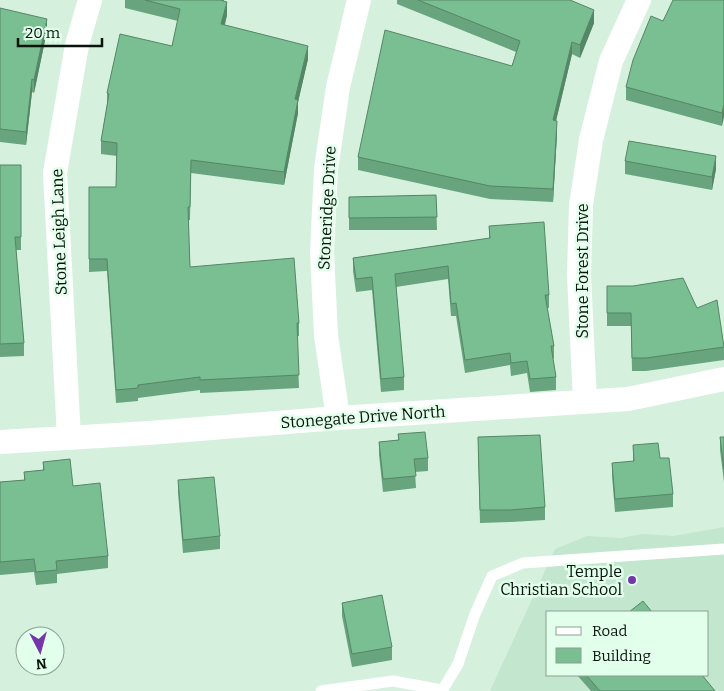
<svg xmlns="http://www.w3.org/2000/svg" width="724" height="691" viewBox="0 0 724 691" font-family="Bitter,serif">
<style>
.built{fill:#c3e6ce;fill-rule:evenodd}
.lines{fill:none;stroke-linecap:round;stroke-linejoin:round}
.service{stroke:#fff;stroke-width:11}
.minor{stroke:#fff;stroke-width:24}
.wall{fill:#68a47e}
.shaded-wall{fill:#558666}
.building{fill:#79bf92;stroke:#558666}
.poi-dot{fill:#7536ab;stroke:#e2ffeb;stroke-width:2}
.labels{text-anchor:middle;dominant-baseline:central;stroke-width:5;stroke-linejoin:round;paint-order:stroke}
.street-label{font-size:16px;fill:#0a140d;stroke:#e2ffeb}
.poi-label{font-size:16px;fill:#0a140d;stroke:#e2ffeb;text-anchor:end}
</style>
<rect width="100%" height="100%" fill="#d5f1de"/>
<!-- built -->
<path class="built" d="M724 527V691H490L555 549 587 536 621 538 642 534 674 536ZM548 612H708V675H548Z"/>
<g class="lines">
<!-- service -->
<g class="service">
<path d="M321 691 393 681 442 690"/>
<path d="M442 691 458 664 475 614 492 576 523 563 724 549"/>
</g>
<!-- minor -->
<g class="minor">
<path d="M585 402 579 275 581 205 591 140 611 61 639 0"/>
<path d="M338 418 326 335 322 252 326 169 338 87 359 0"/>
<path d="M69 438 55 173 77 45 90 0"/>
<path d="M0 442 149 433 338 418 628 399 724 379"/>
</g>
</g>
<!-- wall -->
<g class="wall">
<path d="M125 0H224V1L227 15 225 25 308 59 298 102V113L284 185 191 173 190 220H188L190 267 299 323V336H297L299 388 200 393V390L138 398V401L116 403 107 271 89 272V187H116L117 156 101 154V141L107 106V93L172 46 178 21 125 8Z"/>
<path d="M397 0H570L594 23 580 58 572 54 556 121 557 134 553 202 490 199 358 170V157L512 66 516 52 397 4Z"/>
<path d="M724 0 722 126 626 100V87L663 21Z"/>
<path d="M0 8 47 31 34 93 32 92 26 145 0 142Z"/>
<path d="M625 161 716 169 712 190 625 174Z"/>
<path d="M0 165H21V250H16L24 343V356L0 357Z"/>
<path d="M436 195 437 230H349V197Z"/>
<path d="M489 226 549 295V308H547L554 346V358L553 359 556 377V390L530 392 527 373 511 376 510 365 465 373 456 316H451L448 279 396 287 404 377V390L381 392 372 290 356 292 353 271V258L489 238Z"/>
<path d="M607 286 697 308 724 347V360L646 371H632L631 326H607Z"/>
<path d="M398 434 428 458V471L415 472 416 488 383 492 379 455V442L398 440Z"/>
<path d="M720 437H724V482L720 450Z"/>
<path d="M633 445 660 458 673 494V507L615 512 612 476V463L633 462Z"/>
<path d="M478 450 545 507V520L511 522 480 523Z"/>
<path d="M43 462 73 486 108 556V568L57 574V583L36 585 34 572 0 575V482L24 480V472L43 470Z"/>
<path d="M178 480 220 536V549L183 553 178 493Z"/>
<path d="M342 603 392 647V660L352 667 342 616Z"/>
<path d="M577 675H702L715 691H591Z"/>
</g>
<!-- shaded-wall -->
<g class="shaded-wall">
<path d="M227 2V15L221 37V24Z"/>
<path d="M594 10V23L580 58V45Z"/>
<path d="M47 19V31L34 93V80Z"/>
<path d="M572 42V54L553 133V120Z"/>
<path d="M308 46V59L298 102V113L284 185V172L295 99Z"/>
<path d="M32 79V92L26 145V132Z"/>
<path d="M724 104V117L722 126V113Z"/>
<path d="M557 121V134L553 202V189Z"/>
<path d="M716 156V169L712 190V177Z"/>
</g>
<!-- building -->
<g class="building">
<path d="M145 0H220L227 2 221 24 308 46 295 99 298 100 284 172 191 160 190 207H188L190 267 294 258 299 323H297L299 375 200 380V377L138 385V388L116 390 107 259H89V187H116L117 143 101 141 109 94 107 93 120 34 172 46 180 9Z"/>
<path d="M418 0H570L594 10 580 45 572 42 553 120 557 121 553 189 490 186 358 157 385 30 512 66 520 41Z"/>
<path d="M673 0H724V104L722 113 626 87 633 60 651 16 663 21Z"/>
<path d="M0 8 47 19 34 80 32 79 26 132 0 129Z"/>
<path d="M629 141 716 156 712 177 625 161Z"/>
<path d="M0 165H21V237H15L24 343 0 344Z"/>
<path d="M436 195 437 217 349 218V197Z"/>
<path d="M544 222 549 295H545L554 346H551L556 377 530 379 527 361 511 363 510 353 465 360 456 303 451 304 448 266 395 274 404 377 381 379 372 277 356 279 353 258 490 238 489 226Z"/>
<path d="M683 278 697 308 717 300 724 347 646 358H632L631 313H607V286H633Z"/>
<path d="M425 432 428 458 414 459 416 476 383 479 379 442 399 440 398 434Z"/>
<path d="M540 435 545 507 511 510H480L478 437Z"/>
<path d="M720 437H724V469Z"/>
<path d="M658 443 660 458H669L673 494 615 499 612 463 634 461 633 445Z"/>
<path d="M70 459 73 486 100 483 108 556 56 561 57 570 36 572 34 559 0 562V482L25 480 24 472 44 470 43 462Z"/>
<path d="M214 477 220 536 183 540 178 480Z"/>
<path d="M382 595 392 647 352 654 342 603Z"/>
<path d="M643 601 652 612H629Z"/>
<path d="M586 675H702L715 691H600Z"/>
</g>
<!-- markers -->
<circle class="poi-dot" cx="632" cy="580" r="5"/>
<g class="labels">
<!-- street labels -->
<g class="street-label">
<text transform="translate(327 208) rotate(-87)">Stoneridge Drive</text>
<text transform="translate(59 232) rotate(-92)">Stone Leigh Lane</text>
<text transform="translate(582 271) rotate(-90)">Stone Forest Drive</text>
<text transform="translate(363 417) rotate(-4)">Stonegate Drive North</text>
</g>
<!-- poi labels -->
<g class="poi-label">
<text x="622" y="571">Temple<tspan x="622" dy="18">Christian School</tspan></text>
</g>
</g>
<!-- legend -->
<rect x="546" y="611" width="162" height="65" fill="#e2ffeb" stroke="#8ca192"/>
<rect x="556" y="627" width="25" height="8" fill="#ffffff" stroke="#8ca192"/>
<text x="592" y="636" font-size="15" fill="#0a140d">Road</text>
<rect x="556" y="648" width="25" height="15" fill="#79bf92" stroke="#8ca192"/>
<text x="592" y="661" font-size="15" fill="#0a140d">Building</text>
<!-- north arrow -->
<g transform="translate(40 651) rotate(174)"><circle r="24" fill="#e2ffeb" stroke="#8ca192"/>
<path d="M0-4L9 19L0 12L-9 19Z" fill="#7536ab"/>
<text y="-8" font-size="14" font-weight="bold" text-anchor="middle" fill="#0a140d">N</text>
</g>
<!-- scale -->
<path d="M18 38v8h84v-8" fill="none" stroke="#0a140d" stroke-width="2.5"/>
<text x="25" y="38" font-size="15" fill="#0a140d" stroke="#e2ffeb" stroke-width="4" paint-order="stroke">20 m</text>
</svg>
